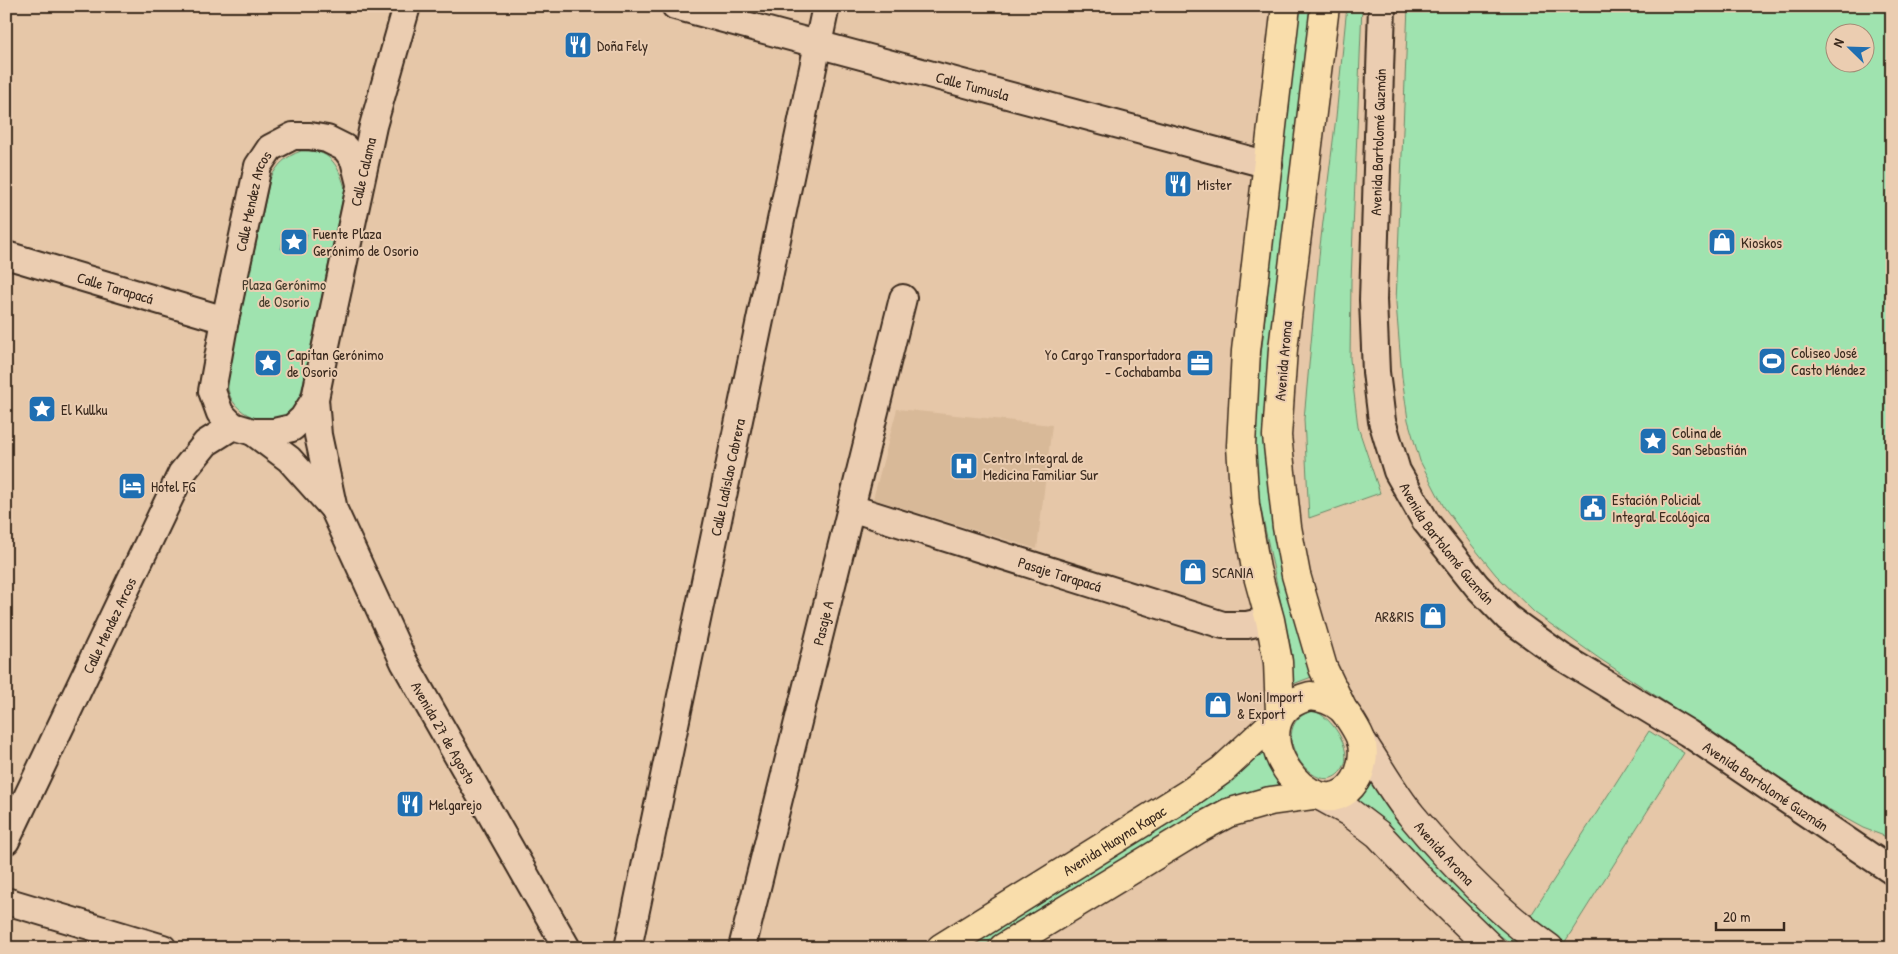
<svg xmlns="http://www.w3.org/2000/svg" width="1898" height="954" viewBox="0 0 1898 954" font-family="'Patrick Hand',sans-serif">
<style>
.built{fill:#d8b998}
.green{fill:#9fe3af;stroke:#6d8666;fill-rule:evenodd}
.water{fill:#8adbe3;stroke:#6a9494}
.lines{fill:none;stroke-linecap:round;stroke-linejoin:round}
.minor-casing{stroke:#3b2a1e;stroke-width:30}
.secondary-casing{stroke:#3b2a1e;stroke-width:31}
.primary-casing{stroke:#3b2a1e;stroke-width:31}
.minor{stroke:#ebcdb1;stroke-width:26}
.secondary{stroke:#ebcdb1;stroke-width:28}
.primary{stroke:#f9ddab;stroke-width:28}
.labels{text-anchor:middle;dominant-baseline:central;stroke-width:4;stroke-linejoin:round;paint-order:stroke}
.poi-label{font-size:15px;fill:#3b2a1e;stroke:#ebcdb1;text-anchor:start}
.street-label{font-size:15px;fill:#3b2a1e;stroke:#ebcdb1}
.park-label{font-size:15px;fill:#453c2c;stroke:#ebcdb1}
</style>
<rect width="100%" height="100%" fill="#e6c7a8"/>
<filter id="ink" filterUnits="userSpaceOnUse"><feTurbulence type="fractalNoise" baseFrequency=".02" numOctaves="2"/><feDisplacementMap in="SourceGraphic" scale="10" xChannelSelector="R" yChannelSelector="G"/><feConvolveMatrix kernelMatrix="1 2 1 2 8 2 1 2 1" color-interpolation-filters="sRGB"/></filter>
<g filter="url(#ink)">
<!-- built -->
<path class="built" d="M897 409 1052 425 1037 549 873 499Z"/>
<!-- green -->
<g class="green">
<path d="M1297 6H1310L1267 441 1268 484 1275 526 1317 675 1293 684 1292 655 1256 486 1254 442 1257 394Z"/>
<path d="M1347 6H1362L1351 281 1350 359 1358 427 1380 493 1309 518 1304 419 1320 246 1336 117Z"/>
<path d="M1408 6H1892V839L1863 828 1823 806 1600 659 1535 613 1496 575 1471 544 1444 507 1420 461 1408 420 1402 377 1396 303ZM1836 32H1866V62H1836Z"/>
<path d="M301 151C306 151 312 151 317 152 334 155 341 174 345 188L300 398C298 402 297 408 294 412 275 431 236 417 229 393 227 388 228 382 227 377L270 179C278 164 285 157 301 151Z"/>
<path d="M1313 711C1331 715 1354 750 1343 768 1318 808 1260 724 1313 711Z"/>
<path d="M1649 731 1684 753 1563 945 1528 920Z"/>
<path d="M1263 746 1266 758 1281 786 1250 792 1223 801 1191 818 980 948H964L1222 789 1242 771Z"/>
<path d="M1373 780 1534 948H1517L1483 923 1435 876 1379 817 1354 804 1362 797Z"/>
</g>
<!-- water -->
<path class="water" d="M285 230 307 234 303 254 281 249Z"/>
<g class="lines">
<defs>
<g id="minor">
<path id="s1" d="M407 6 373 126 323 359 315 399 318 435 334 510 404 662 567 948"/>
<path id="s2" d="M675 6 1269 165"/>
<path id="s3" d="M1382 6 1373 300 1376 372 1382 421 1397 471 1426 522 1477 586 1508 618 1562 657 1688 733 1892 871"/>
<path id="s4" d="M6 255 225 320"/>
<path id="s5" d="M315 399 303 418 292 428 274 432H253L233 426 220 413 212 391 225 320 258 166 270 148 293 136H310L327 139 345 148 354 160 360 184"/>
<path d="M253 432 289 459 332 507"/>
<path id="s6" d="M851 508 1223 625H1247L1270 620"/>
<path id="s7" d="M6 841 181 474 206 443 233 426"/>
<path d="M6 901 163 948"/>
<path id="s8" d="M628 948 826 6"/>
<path id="s9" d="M742 948 903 298"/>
</g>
<g id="secondary">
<path id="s10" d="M1361 740C1378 765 1393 793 1412 816 1452 864 1498 912 1549 948"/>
<path d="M1322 797 1349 812 1378 834 1421 880 1491 948"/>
</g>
<g id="primary">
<path d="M1325 6 1283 349 1277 436 1287 527 1296 575 1323 668 1342 708"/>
<path d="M1310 696C1321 697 1332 700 1341 708 1347 713 1359 733 1361 740 1365 752 1362 770 1355 781 1316 841 1226 717 1310 696Z"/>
<path d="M1280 713 1278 662 1270 620 1256 569 1245 505 1241 446 1246 351 1286 6"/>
<path id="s11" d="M941 948 1188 794 1222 770 1277 719"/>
<path d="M1003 948 1200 828 1228 813 1270 801 1314 795"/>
</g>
</defs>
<!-- minor casing -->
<use href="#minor" class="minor-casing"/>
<!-- secondary casing -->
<use href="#secondary" class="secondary-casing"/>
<!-- primary casing -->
<use href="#primary" class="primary-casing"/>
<!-- minor -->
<use href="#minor" class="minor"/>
<!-- secondary -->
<use href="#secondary" class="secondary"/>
<!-- primary -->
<use href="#primary" class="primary"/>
</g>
</g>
<!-- icons -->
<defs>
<symbol id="restaurant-square" viewBox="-11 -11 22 22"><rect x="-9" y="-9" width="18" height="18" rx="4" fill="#1f6fb2" stroke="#ebcdb1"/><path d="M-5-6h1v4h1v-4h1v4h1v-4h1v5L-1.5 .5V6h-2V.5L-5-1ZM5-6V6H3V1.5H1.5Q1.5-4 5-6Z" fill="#fff"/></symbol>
<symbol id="sight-square" viewBox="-11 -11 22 22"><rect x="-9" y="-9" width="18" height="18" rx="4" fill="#1f6fb2" stroke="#ebcdb1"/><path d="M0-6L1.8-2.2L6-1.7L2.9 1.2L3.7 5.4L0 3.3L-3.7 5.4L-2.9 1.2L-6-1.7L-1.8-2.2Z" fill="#fff"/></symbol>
<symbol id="shop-square" viewBox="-11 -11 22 22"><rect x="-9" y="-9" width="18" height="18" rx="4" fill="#1f6fb2" stroke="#ebcdb1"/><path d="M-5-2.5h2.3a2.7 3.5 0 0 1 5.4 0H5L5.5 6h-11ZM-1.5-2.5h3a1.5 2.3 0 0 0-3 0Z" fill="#fff"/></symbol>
<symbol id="stadium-square" viewBox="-11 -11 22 22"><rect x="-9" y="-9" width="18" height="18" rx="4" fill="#1f6fb2" stroke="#ebcdb1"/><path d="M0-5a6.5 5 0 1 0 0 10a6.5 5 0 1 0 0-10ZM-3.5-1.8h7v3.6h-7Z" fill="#fff"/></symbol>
<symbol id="office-square" viewBox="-11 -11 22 22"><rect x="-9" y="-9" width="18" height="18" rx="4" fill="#1f6fb2" stroke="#ebcdb1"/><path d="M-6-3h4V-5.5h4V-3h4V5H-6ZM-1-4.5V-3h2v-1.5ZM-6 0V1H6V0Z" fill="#fff"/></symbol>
<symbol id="hospital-square" viewBox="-11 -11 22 22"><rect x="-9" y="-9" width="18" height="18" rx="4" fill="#1f6fb2" stroke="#ebcdb1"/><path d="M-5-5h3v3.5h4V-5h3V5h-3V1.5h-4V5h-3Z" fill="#fff"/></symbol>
<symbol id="hotel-square" viewBox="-11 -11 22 22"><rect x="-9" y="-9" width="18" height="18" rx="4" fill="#1f6fb2" stroke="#ebcdb1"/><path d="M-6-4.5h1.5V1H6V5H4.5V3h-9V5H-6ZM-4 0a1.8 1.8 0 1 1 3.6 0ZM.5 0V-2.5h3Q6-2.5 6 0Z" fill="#fff"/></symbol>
<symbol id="civic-square" viewBox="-11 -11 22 22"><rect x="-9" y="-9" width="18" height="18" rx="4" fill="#1f6fb2" stroke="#ebcdb1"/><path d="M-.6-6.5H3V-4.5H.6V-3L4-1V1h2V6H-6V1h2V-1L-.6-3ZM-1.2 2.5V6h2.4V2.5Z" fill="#fff"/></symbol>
</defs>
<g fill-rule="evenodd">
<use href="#restaurant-square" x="562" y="29" width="32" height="32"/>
<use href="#restaurant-square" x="1162" y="168" width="32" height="32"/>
<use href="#sight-square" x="278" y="226" width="32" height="32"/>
<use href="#shop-square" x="1706" y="226" width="32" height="32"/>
<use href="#stadium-square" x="1756" y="345" width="32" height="32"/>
<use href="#sight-square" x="252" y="347" width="32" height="32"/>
<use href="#office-square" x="1184" y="347" width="32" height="32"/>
<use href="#sight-square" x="26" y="393" width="32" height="32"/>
<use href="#sight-square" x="1637" y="425" width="32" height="32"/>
<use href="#hospital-square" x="948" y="450" width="32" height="32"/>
<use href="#hotel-square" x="116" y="470" width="32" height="32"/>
<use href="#civic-square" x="1577" y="492" width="32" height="32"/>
<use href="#shop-square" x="1177" y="556" width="32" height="32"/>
<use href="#shop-square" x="1417" y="600" width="32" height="32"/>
<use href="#shop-square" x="1202" y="689" width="32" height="32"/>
<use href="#restaurant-square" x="394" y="788" width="32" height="32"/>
</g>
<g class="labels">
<!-- poi labels -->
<g class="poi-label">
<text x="597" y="45">Doña Fely</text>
<text x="1197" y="184">Mister</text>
<text x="313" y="233">Fuente Plaza<tspan x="313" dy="17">Gerónimo de Osorio</tspan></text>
<text x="1741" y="242">Kioskos</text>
<text x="1791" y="352">Coliseo José<tspan x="1791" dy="17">Casto Méndez</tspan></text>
<text x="287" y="354">Capitan Gerónimo<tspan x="287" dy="17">de Osorio</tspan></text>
<text x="1181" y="354" text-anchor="end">Yo Cargo Transportadora<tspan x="1181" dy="17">- Cochabamba</tspan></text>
<text x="61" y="409">El Kullku</text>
<text x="1672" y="432">Colina de<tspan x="1672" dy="17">San Sebastián</tspan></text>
<text x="983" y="457">Centro Integral de<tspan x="983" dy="17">Medicina Familiar Sur</tspan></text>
<text x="151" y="486">Hotel FG</text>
<text x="1612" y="499">Estación Policial<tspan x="1612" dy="17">Integral Ecológica</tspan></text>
<text x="1212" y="572">SCANIA</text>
<text x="1414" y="616" text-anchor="end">AR&amp;RIS</text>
<text x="1237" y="696">Woni Import<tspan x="1237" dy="17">&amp; Export</tspan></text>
<text x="429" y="804">Melgarejo</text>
</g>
<!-- street labels -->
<g class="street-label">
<text stroke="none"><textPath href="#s2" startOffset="308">Calle Tumusla</textPath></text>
<text transform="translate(1378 142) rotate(-88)">Avenida Bartolomé Guzmán</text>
<text transform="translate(363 172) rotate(-77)">Calle Calama</text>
<text stroke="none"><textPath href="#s5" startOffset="334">Calle Mendez Arcos</textPath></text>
<text stroke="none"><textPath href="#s4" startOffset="114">Calle Tarapacá</textPath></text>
<text transform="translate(1283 361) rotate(-85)">Avenida Aroma</text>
<text stroke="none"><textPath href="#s8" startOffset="481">Calle Ladislao Cabrera</textPath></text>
<text stroke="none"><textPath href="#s3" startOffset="556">Avenida Bartolomé Guzmán</textPath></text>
<text stroke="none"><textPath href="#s6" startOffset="219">Pasaje Tarapacá</textPath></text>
<text stroke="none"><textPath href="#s9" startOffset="335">Pasaje A</textPath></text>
<text stroke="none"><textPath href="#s7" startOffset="239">Calle Mendez Arcos</textPath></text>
<text stroke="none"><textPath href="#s1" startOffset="765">Avenida 27 de Agosto</textPath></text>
<text stroke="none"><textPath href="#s3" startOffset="961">Avenida Bartolomé Guzmán</textPath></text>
<text stroke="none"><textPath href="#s11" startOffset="204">Avenida Huayna Kapac</textPath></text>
<text stroke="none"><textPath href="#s10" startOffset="141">Avenida Aroma</textPath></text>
</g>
<!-- park labels -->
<g class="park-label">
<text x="284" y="284">Plaza Gerónimo<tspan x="284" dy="17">de Osorio</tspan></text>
</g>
</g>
<!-- margin -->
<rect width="1898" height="954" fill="none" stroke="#ebcdb1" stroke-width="25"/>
<rect x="12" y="12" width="1873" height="929" fill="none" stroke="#3b2a1e" stroke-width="2" filter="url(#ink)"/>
<!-- north arrow -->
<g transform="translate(1850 48) rotate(293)"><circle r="24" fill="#ebcdb1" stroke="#a58c76"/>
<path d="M0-4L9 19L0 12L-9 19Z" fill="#1f6fb2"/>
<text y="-8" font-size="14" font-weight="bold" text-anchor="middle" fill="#3b2a1e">N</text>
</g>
<!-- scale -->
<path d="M1716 922v8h68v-8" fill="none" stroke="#3b2a1e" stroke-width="2.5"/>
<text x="1723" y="922" font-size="15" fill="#3b2a1e" stroke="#ebcdb1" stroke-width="4" paint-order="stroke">20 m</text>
</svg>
